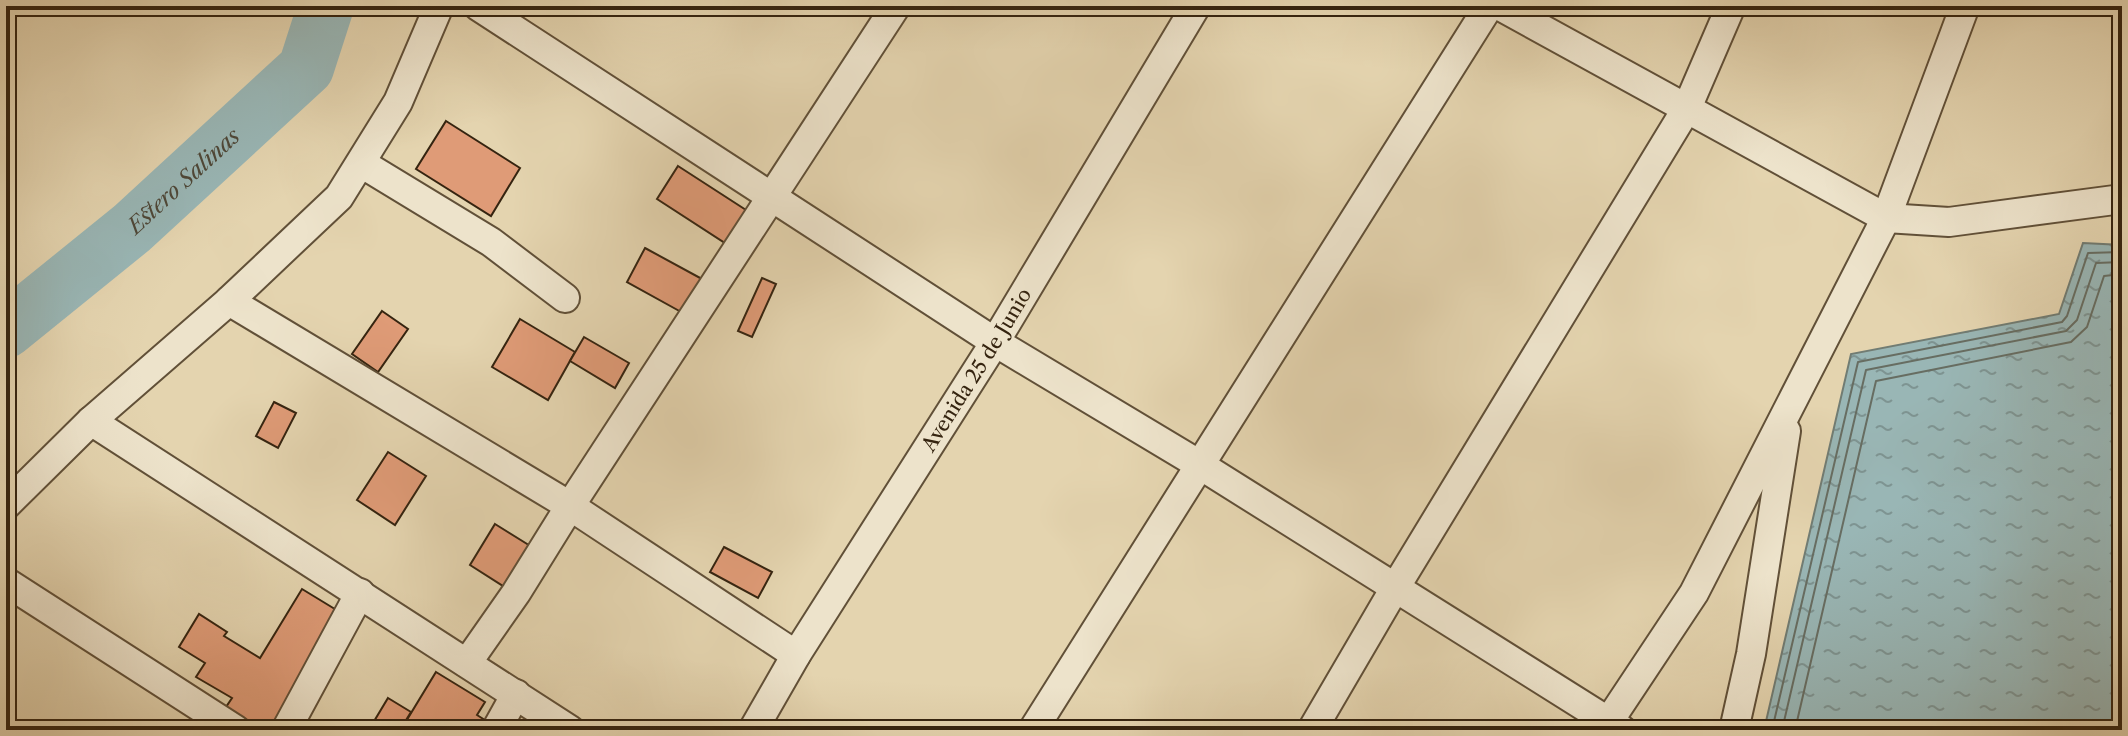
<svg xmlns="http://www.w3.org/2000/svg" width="2128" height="736" viewBox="0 0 2128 736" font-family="'Libre Caslon Text',serif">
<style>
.water{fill:url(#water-ripples);stroke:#717c73;stroke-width:2}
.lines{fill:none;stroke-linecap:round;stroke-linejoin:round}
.shore{stroke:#676d62;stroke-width:2}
.river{stroke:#99b6b5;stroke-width:56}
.building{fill:#df9b77;stroke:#352410;stroke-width:2}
.street-casing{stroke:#615038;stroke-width:32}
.street{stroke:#ede3cb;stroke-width:28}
.labels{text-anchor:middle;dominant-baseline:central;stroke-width:6;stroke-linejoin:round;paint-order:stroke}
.street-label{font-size:20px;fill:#352410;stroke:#ede3cb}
.water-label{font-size:22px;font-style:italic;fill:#4e4839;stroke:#ede3cb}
</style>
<defs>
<pattern id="water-ripples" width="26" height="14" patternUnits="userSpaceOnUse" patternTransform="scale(2)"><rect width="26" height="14" fill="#99b6b5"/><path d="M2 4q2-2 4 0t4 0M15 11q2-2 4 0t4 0" fill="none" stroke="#7e9492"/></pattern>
</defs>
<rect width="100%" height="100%" fill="#e4d4af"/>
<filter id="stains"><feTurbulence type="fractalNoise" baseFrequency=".0025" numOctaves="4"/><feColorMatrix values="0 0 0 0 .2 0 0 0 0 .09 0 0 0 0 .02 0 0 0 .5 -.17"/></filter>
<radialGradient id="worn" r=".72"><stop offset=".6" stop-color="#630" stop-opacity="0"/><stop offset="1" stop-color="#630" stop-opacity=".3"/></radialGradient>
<!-- water -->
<path class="water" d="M2083 243 2122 245V730H1764L1851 354 2059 314Z"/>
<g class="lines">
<!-- shore -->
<g class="shore">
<path d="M1772 730 1858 362 2062 322 2067 316 2088 253 2122 252"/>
<path d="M1782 730 1866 370 2066 331 2077 320 2096 263 2122 262"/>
<path d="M1795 730 1876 381 2071 342 2087 327 2104 276 2122 274"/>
</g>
<!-- river -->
<path class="river" id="s1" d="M6 330 132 228 306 68 326 6"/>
</g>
<!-- building -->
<g class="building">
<path d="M446 121 520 168 491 216 416 169Z"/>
<path d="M678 166 746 210 725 243 657 199Z"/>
<path d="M645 248 702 279 683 313 627 282Z"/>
<path d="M762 278 776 284 752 337 738 331Z"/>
<path d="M382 311 408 329 378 372 352 354Z"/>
<path d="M520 319 575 352 548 400 492 367Z"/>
<path d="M584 337 629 363 615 388 570 361Z"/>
<path d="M274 402 296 413 278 448 256 436Z"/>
<path d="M388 452 426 476 395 525 357 500Z"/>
<path d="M495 524 540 552 514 593 470 565Z"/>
<path d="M724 547 772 572 758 598 710 572Z"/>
<path d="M302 589 343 614 273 730H257L224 710 232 698 196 677 205 663 179 647 199 614 227 632 224 636 260 658Z"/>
<path d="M436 672 485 702 477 715 496 727 494 730H417L405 723Z"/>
<path d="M388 698 411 712 400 730H384L373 723Z"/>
</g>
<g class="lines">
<defs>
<g id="street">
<path d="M478 6 995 342 1200 465 1622 730"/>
<path d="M1500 6 1886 218 1949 222 2122 199"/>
<path d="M361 163 491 242 565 298"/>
<path d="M229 301 570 506 796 655"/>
<path d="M91 421 570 730"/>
<path d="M6 505 91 421 229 301 339 197 398 102 439 6"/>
<path d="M6 582 236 730"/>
<path d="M467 663 516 593 570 506 896 6"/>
<path d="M286 730 360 593"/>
<path d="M496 730 516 694"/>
<path id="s2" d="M753 730 796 655 995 342 1196 6"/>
<path d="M1033 730 1489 6"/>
<path d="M1312 730 1395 588 1687 108 1731 6"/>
<path d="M1603 730 1694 593 1886 218 1965 6"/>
<path d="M1734 730 1751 654 1786 431"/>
</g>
</defs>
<!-- street casing -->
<use href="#street" class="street-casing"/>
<!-- street -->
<use href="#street" class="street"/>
</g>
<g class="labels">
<!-- street labels -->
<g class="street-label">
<text stroke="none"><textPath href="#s2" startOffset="424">Avenida 25 de Junio</textPath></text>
</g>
<!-- water labels -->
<g class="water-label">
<text stroke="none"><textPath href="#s1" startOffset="232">Estero Salinas</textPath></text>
</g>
</g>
<!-- margin -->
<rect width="2128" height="736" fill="none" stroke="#e4d4af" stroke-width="32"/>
<rect x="8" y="8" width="2112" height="720" fill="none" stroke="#352410" stroke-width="4"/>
<rect x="16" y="16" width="2096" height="704" fill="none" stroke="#352410" stroke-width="2"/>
<rect width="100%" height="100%" filter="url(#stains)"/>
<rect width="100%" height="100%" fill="url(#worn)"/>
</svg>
